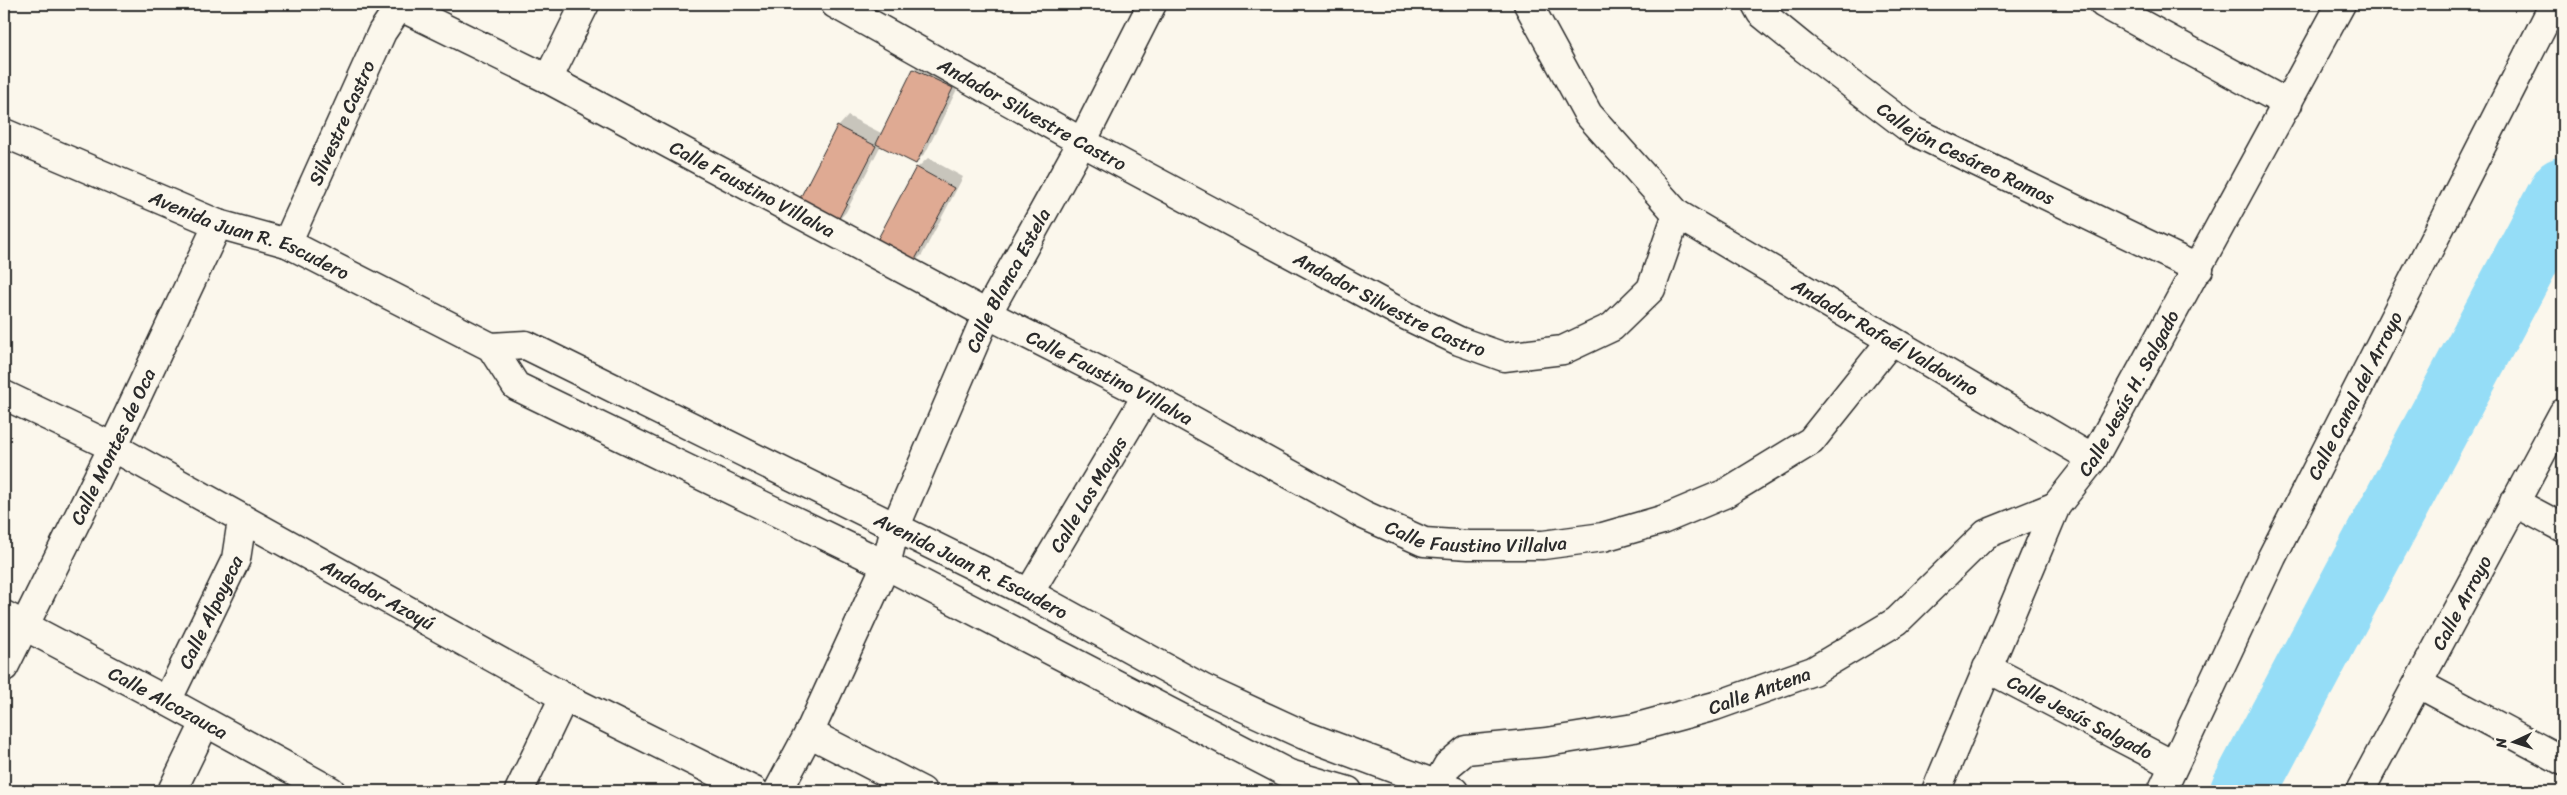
<svg xmlns="http://www.w3.org/2000/svg" width="2567" height="795" viewBox="0 0 2567 795" font-family="Sriracha,sans-serif">
<style>
.shadow{fill:#0003}
.lines{fill:none;stroke-linecap:round;stroke-linejoin:round}
.river{stroke:#95ddf7;stroke-width:66}
.building{fill:#dfaa93;stroke:#2b2b2b}
.street-casing{stroke:#2b2b2b;stroke-width:31}
.secondary-casing{stroke:#2b2b2b;stroke-width:31}
.street{stroke:#fbf7ec;stroke-width:28}
.secondary{stroke:#fbf7ec;stroke-width:28}
.labels{text-anchor:middle;dominant-baseline:central;stroke-width:4;stroke-linejoin:round;paint-order:stroke}
.street-label{font-size:19px;fill:#2b2b2b;stroke:#fbf7ec}
</style>
<rect width="100%" height="100%" fill="#fbf7ec"/>
<filter id="ink" filterUnits="userSpaceOnUse"><feTurbulence type="fractalNoise" baseFrequency=".02" numOctaves="2"/><feDisplacementMap in="SourceGraphic" scale="10" xChannelSelector="R" yChannelSelector="G"/><feConvolveMatrix kernelMatrix="1 2 1 2 8 2 1 2 1" color-interpolation-filters="sRGB"/></filter>
<g filter="url(#ink)">
<!-- shadow -->
<g class="shadow">
<path d="M925 59 963 77 926 152 916 162 881 145 846 212 836 223 838 127 848 116 883 134 914 69Z"/>
<path d="M928 158 963 177 922 255 911 265 917 168Z"/>
</g>
<g class="lines">
<!-- river -->
<path class="river" d="M2243 791 2563 190"/>
</g>
<!-- building -->
<g class="building">
<path d="M913 69 953 88 916 164 876 144Z"/>
<path d="M837 126 876 146 836 224 797 204Z"/>
<path d="M916 167 954 188 911 267 874 246Z"/>
</g>
<g class="lines">
<defs>
<g id="street">
<path id="s1" d="M835 4 1082 142 1405 315 1459 341 1504 357 1563 350 1612 327 1651 289 1677 214"/>
<path id="s2" d="M1528 4 1588 114 1677 214 2093 459"/>
<path id="s3" d="M1756 4 1761 13 1804 48 1913 131 2199 269"/>
<path d="M2104 4 2288 104"/>
<path id="s4" d="M399 6 548 79 987 314 1147 395 1364 515 1424 542 1469 545H1543L1603 537 1662 520 1724 494 1811 441 1891 341"/>
<path d="M548 79 585 4"/>
<path id="s5" d="M287 243 382 32 401 4"/>
<path id="s6" d="M4 395 113 447 564 697 754 791"/>
<path d="M2514 502 2563 528"/>
<path id="s7" d="M1029 593 1147 395"/>
<path id="s8" d="M4 615 167 701 331 791"/>
<path id="s9" d="M4 667 113 447 218 224"/>
<path id="s10" d="M1987 668 2173 765"/>
<path d="M2419 684 2563 761"/>
<path id="s11" d="M167 701 236 559 242 520"/>
<path d="M809 733 922 791"/>
<path d="M172 791 205 723"/>
<path d="M519 791 564 697"/>
<path id="s12" d="M778 791 809 733 886 565 895 528 987 314 1082 142 1152 4"/>
<path id="s13" d="M1433 791 1448 765 1466 750 1547 742 1634 728 1715 706 1813 671 1897 621 1986 534 2056 506"/>
<path id="s14" d="M1936 791 2056 506 2093 459 2341 4"/>
<path id="s15" d="M2360 791 2563 413"/>
</g>
<g id="secondary">
<path id="s16" d="M4 133 218 224 287 243 491 347 516 386 886 565 1289 774 1348 791"/>
<path id="s17" d="M491 347 526 345 1029 593 1204 689 1304 735 1454 791"/>
<path id="s18" d="M2162 791 2272 557 2554 4"/>
</g>
</defs>
<!-- street casing -->
<use href="#street" class="street-casing"/>
<!-- secondary casing -->
<use href="#secondary" class="secondary-casing"/>
<!-- street -->
<use href="#street" class="street"/>
<!-- secondary -->
<use href="#secondary" class="secondary"/>
</g>
</g>
<g class="labels">
<!-- street labels -->
<g class="street-label">
<text stroke="none"><textPath href="#s1" startOffset="226">Andador Silvestre Castro</textPath></text>
<text stroke="none"><textPath href="#s5" startOffset="132">Silvestre Castro</textPath></text>
<text stroke="none"><textPath href="#s3" startOffset="260">Callejón Cesáreo Ramos</textPath></text>
<text stroke="none"><textPath href="#s4" startOffset="398">Calle Faustino Villalva</textPath></text>
<text stroke="none"><textPath href="#s16" startOffset="266">Avenida Juan R. Escudero</textPath></text>
<text stroke="none"><textPath href="#s12" startOffset="561">Calle Blanca Estela</textPath></text>
<text stroke="none"><textPath href="#s1" startOffset="631">Andador Silvestre Castro</textPath></text>
<text stroke="none"><textPath href="#s2" startOffset="501">Andador Rafaél Valdovino</textPath></text>
<text stroke="none"><textPath href="#s4" startOffset="802">Calle Faustino Villalva</textPath></text>
<text stroke="none"><textPath href="#s14" startOffset="444">Calle Jesús H. Salgado</textPath></text>
<text stroke="none"><textPath href="#s18" startOffset="440">Calle Canal del Arroyo</textPath></text>
<text stroke="none"><textPath href="#s9" startOffset="246">Calle Montes de Oca</textPath></text>
<text stroke="none"><textPath href="#s7" startOffset="115">Calle Los Mayas</textPath></text>
<text stroke="none"><textPath href="#s4" startOffset="1208">Calle Faustino Villalva</textPath></text>
<text stroke="none"><textPath href="#s17" startOffset="532">Avenida Juan R. Escudero</textPath></text>
<text stroke="none"><textPath href="#s6" startOffset="424">Andador Azoyú</textPath></text>
<text stroke="none"><textPath href="#s15" startOffset="214">Calle Arroyo</textPath></text>
<text stroke="none"><textPath href="#s11" startOffset="99">Calle Alpoyeca</textPath></text>
<text stroke="none"><textPath href="#s13" startOffset="354">Calle Antena</textPath></text>
<text stroke="none"><textPath href="#s8" startOffset="186">Calle Alcozauca</textPath></text>
<text stroke="none"><textPath href="#s10" startOffset="105">Calle Jesús Salgado</textPath></text>
</g>
</g>
<!-- margin -->
<rect width="2567" height="795" fill="none" stroke="#fbf7ec" stroke-width="20"/>
<rect x="10" y="10" width="2547" height="775" fill="none" stroke="#2b2b2b" stroke-width="2" filter="url(#ink)"/>
<!-- north arrow -->
<g transform="translate(2514 742) rotate(266)" stroke="#fbf7ec" stroke-width="4" paint-order="stroke">
<path d="M0-4L9 19L0 12L-9 19Z" fill="#2b2b2b"/>
<text y="-8" font-size="14" font-weight="bold" text-anchor="middle" fill="#2b2b2b">N</text>
</g>
</svg>
